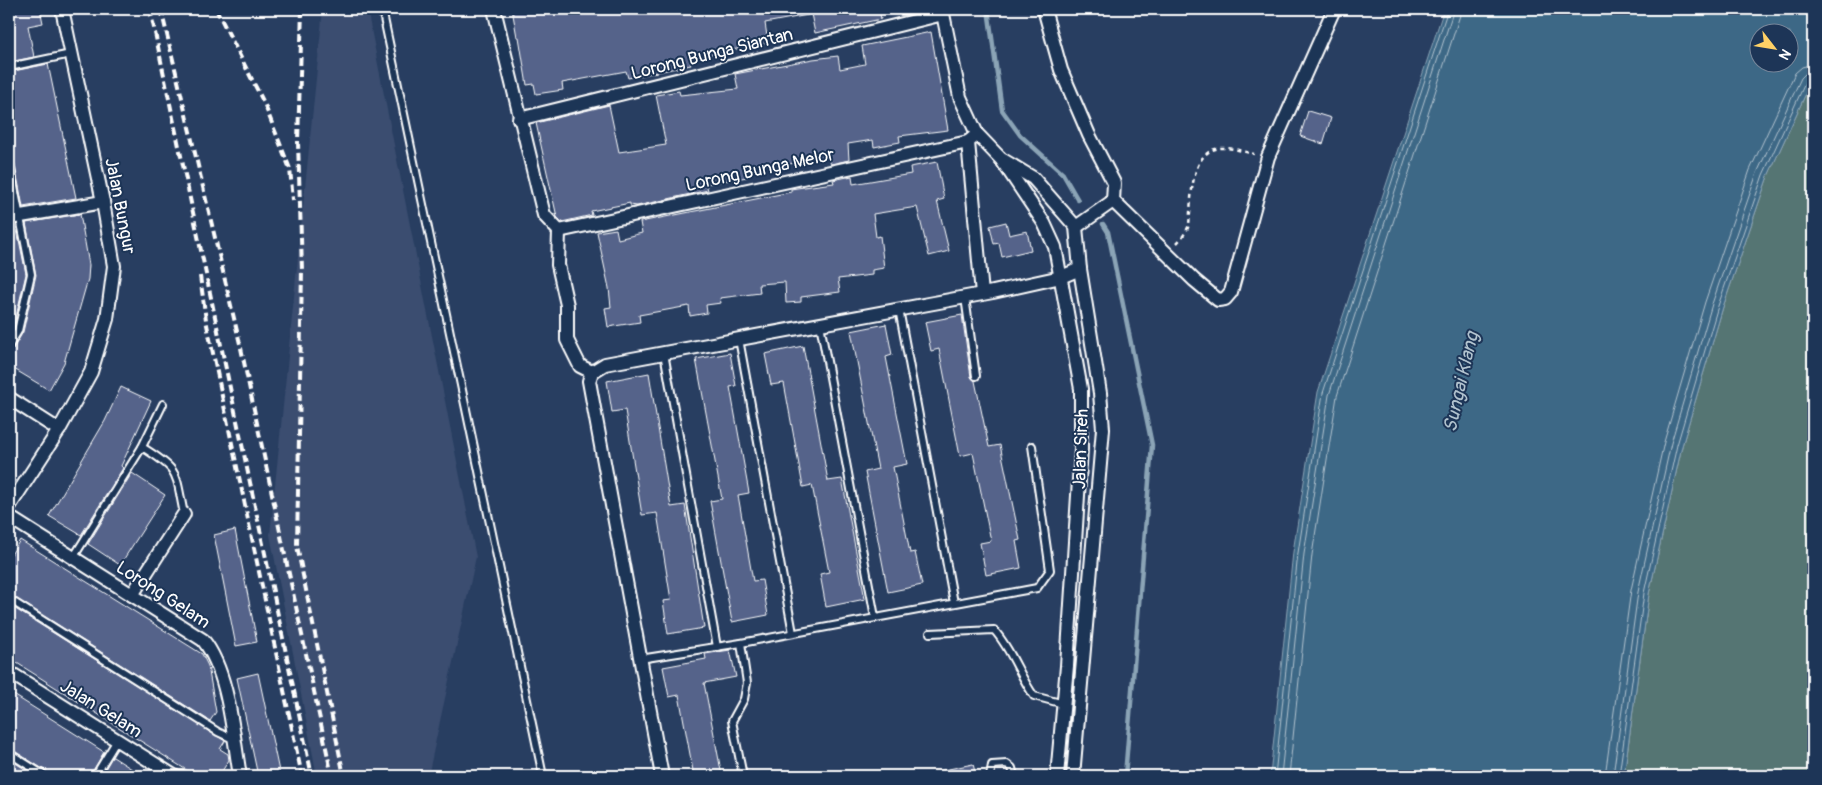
<svg xmlns="http://www.w3.org/2000/svg" width="1822" height="785" viewBox="0 0 1822 785" font-family="Pangolin,sans-serif">
<style>
.built{fill:#3a4d70}
.green{fill:#547473;stroke:#aabab9}
.water{fill:#3e6886;stroke:#8ba4b6;fill-rule:evenodd}
.lines{fill:none;stroke-linecap:round;stroke-linejoin:round}
.shore{stroke:#b2c3cf;stroke-width:1}
.stream{stroke:#8ba4b6;stroke-width:4.5}
.building{fill:#55638a;stroke:#fff}
.service-casing{stroke:#fff;stroke-width:10}
.minor-casing{stroke:#fff;stroke-width:16}
.path{stroke:#fff;stroke-width:2.5;stroke-dasharray:4 4;stroke-linecap:butt}
.service{stroke:#1d3557;stroke-width:6}
.minor{stroke:#1d3557;stroke-width:12}
.rail{stroke:#fff;stroke-width:4;stroke-dasharray:8 4;stroke-linecap:butt}
.labels{text-anchor:middle;dominant-baseline:central;stroke-width:4;stroke-linejoin:round;paint-order:stroke}
.street-label{font-size:18px;fill:#fff;stroke:#1d3557}
.water-label{font-size:19px;font-style:italic;fill:#b2c3cf;stroke:#1d3557}
</style>
<rect width="100%" height="100%" fill="#283e61"/>
<filter id="ink" filterUnits="userSpaceOnUse"><feTurbulence type="fractalNoise" baseFrequency=".02" numOctaves="2"/><feDisplacementMap in="SourceGraphic" scale="10" xChannelSelector="R" yChannelSelector="G"/><feConvolveMatrix kernelMatrix="1 2 1 2 8 2 1 2 1" color-interpolation-filters="sRGB"/></filter>
<g filter="url(#ink)">
<!-- built -->
<path class="built" d="M323 9H367L476 557 428 776H317L270 535Z"/>
<!-- green -->
<path class="green" d="M1813 78V776H1624L1649 594 1682 446 1723 307 1768 176Z"/>
<!-- water -->
<path class="water" d="M1444 9H1813V78L1768 176 1723 307 1682 446 1649 594 1624 776H1270L1293 552 1318 392ZM1760 32H1790V62H1760Z"/>
<g class="lines">
<!-- shore -->
<g class="shore">
<path d="M1275 776 1298 553 1323 393 1448 9"/>
<path d="M1281 776 1304 554 1329 395 1454 9"/>
<path d="M1289 776 1312 555 1337 396 1462 9"/>
<path d="M1605 776 1631 590 1664 442 1705 302 1750 170 1795 73 1802 67 1813 64"/>
<path d="M1613 776 1638 592 1671 443 1712 304 1757 173 1801 78 1806 73 1813 72"/>
<path d="M1619 776 1644 593 1677 445 1718 306 1763 175 1806 81 1813 78"/>
</g>
<!-- stream -->
<g class="stream">
<path d="M988 9 1002 110 1020 135 1063 174 1078 200"/>
<path d="M1103 224 1108 232 1152 445 1125 776"/>
</g>
</g>
<!-- building -->
<g class="building">
<path d="M9 9H40L43 23 28 26 34 57 9 62Z"/>
<path d="M512 9H679L681 15 716 9H807L808 15 765 23 768 43 690 58 691 65 628 78 626 71 562 83 563 90 536 94 534 84 527 85 519 37H517Z"/>
<path d="M810 9H879L881 19 815 33Z"/>
<path d="M931 32 948 130 899 136 900 142 874 147 873 140 848 144 849 160 831 164 828 158 789 164 788 161 745 168 747 177 706 184 708 190 637 206 630 205V203L591 211 592 215 562 222 557 217 536 123 609 105 619 152 666 145 656 95 679 91 680 95 738 89 735 74 813 59 838 56 840 69 865 64 862 46Z"/>
<path d="M48 64 76 198 23 207 14 160 9 156V72Z"/>
<path d="M1308 111 1331 118 1323 144 1300 136Z"/>
<path d="M937 162 944 199 937 201 949 251 929 256 917 207 873 214 876 237 880 236 884 268 872 270V275L838 279 840 292 801 297V302L786 303 785 282 759 284 760 293 720 298 721 303 706 305 707 313 690 316 689 306 639 315 640 322 608 327 605 308 611 307 609 288 597 232 616 229 618 239 642 233 640 222 791 192V189L797 188 834 183 833 180 852 176 853 184 911 174 910 167Z"/>
<path d="M9 186 13 209 9 210Z"/>
<path d="M80 214 89 265 88 279 64 363 49 390 9 366V351L13 349 23 332 36 275 26 223Z"/>
<path d="M1006 222 1009 235 1027 231 1031 250 1002 257 999 243 994 244 990 226Z"/>
<path d="M16 225 26 274 13 329 9 337V226Z"/>
<path d="M962 315 971 377 975 381 989 447 1000 445 1020 540 1016 541 1021 568 986 575 980 543 991 541 973 453 960 456 939 349 931 351 925 322Z"/>
<path d="M886 324 892 355 886 357 907 464 893 467 910 553 915 552 922 585 888 592 865 472 878 469 851 331Z"/>
<path d="M803 346 828 481 842 479 865 599 826 607 820 574 829 572 812 485 803 487 784 383 771 385 765 354Z"/>
<path d="M730 353 736 386 730 387 749 493 738 495 753 581 762 580 768 615 732 622 710 501 722 499 696 359Z"/>
<path d="M649 373 671 507 685 505 704 628 668 634 663 601 671 600 657 513 642 515 625 410 612 412 607 381Z"/>
<path d="M121 387 151 401 121 466 123 468 81 535 49 516 105 421Z"/>
<path d="M132 473 165 495 120 565 88 544Z"/>
<path d="M235 530 257 642 236 646 214 535Z"/>
<path d="M20 540 202 654 208 666 216 712 210 721 9 594V558Z"/>
<path d="M9 605 225 741 220 749 228 754 229 760 219 776H196L9 658Z"/>
<path d="M730 650 736 677 704 683 722 776H694L679 695 669 697 663 667 706 659 705 654Z"/>
<path d="M258 673 280 776H258L237 678Z"/>
<path d="M9 692 104 752 90 776H50L48 772 9 748Z"/>
<path d="M112 757H113L143 776H101Z"/>
<path d="M9 759 36 776H9Z"/>
<path d="M973 764 976 776H940L939 771Z"/>
</g>
<g class="lines">
<defs>
<g id="service">
<path d="M382 9 543 776"/>
<path d="M9 67 71 54"/>
<path d="M9 161 31 274 18 331 9 346"/>
<path d="M965 297 976 376"/>
<path d="M899 309 954 603"/>
<path d="M820 324 875 617"/>
<path d="M739 339 793 633"/>
<path d="M664 353 717 647"/>
<path d="M142 447C181 471 175 472 184 514"/>
<path d="M73 558 142 447 163 404"/>
<path d="M9 599 218 732 233 739"/>
<path d="M930 633 994 630C1012 650 1019 675 1034 696L1064 704"/>
<path d="M741 643 747 683 744 699 732 721 743 776"/>
<path d="M640 659 741 643 1037 588 1050 570 1032 446"/>
<path d="M9 753 45 776"/>
<path d="M95 776 117 740"/>
<path d="M990 776 992 765 1007 764 1012 768 1014 776"/>
</g>
<g id="minor">
<path d="M494 9 544 215 559 231 558 265 567 305V340L580 366 592 372"/>
<path d="M942 9 960 97 977 134 1001 159 1044 223 1055 247 1081 389V449L1067 666 1057 776"/>
<path d="M1044 9 1061 70 1089 135 1114 183 1113 201 1076 227"/>
<path d="M519 119 943 14"/>
<path d="M974 137 968 142 982 294"/>
<path d="M1003 160 1033 178 1076 227 1080 269 1100 393 1103 429 1073 776"/>
<path d="M1113 201 1194 280 1218 300 1225 299 1231 292 1268 157 1334 9"/>
<path d="M9 218 103 202"/>
<path d="M559 231 968 142"/>
<path d="M9 398 59 430"/>
<path d="M9 507 59 430 91 372 107 319 114 266 103 202 62 9"/>
<path d="M9 517 203 640C229 672 233 735 240 776"/>
<path d="M132 595 184 514"/>
<path d="M9 672 174 776"/>
<path d="M662 776 589 381 592 372 605 364 993 292 1061 277 1080 269"/>
</g>
</defs>
<!-- service casing -->
<use href="#service" class="service-casing"/>
<!-- minor casing -->
<use href="#minor" class="minor-casing"/>
<!-- path -->
<path class="path" d="M1177 243C1181 239 1188 230 1189 224 1192 202 1188 147 1224 148 1234 148 1245 152 1254 154"/>
<!-- service -->
<use href="#service" class="service"/>
<!-- minor -->
<use href="#minor" class="minor"/>
<!-- rail -->
<g class="rail">
<path d="M150 9 312 776"/>
<path d="M161 9 241 348 332 776"/>
<path d="M216 9 264 103 290 169 293 200"/>
<path d="M302 9 298 142 302 270 297 546 344 776"/>
<path d="M200 276 206 320 302 776"/>
</g>
</g>
</g>
<g class="labels">
<!-- street labels -->
<g class="street-label">
<text transform="translate(712 54) rotate(-14)">Lorong Bunga Siantan</text>
<text transform="translate(760 170) rotate(-12)">Lorong Bunga Melor</text>
<text transform="translate(120 206) rotate(79)">Jalan Bungur</text>
<text transform="translate(1081 449) rotate(-88)">Jalan Sireh</text>
<text transform="translate(163 595) rotate(33)">Lorong Gelam</text>
<text transform="translate(101 709) rotate(32)">Jalan Gelam</text>
</g>
<!-- water labels -->
<g class="water-label">
<text transform="translate(1461 382) rotate(-77)">Sungai Klang</text>
</g>
</g>
<!-- margin -->
<rect width="1822" height="785" fill="none" stroke="#1d3557" stroke-width="30"/>
<rect x="15" y="15" width="1792" height="755" fill="none" stroke="#fff" stroke-width="2" filter="url(#ink)"/>
<!-- north arrow -->
<g transform="translate(1774 48) rotate(121)"><circle r="24" fill="#1d3557" stroke="#77869a"/>
<path d="M0-4L9 19L0 12L-9 19Z" fill="#ffd166"/>
<text y="-8" font-size="14" font-weight="bold" text-anchor="middle" fill="#ffffff">N</text>
</g>
</svg>
